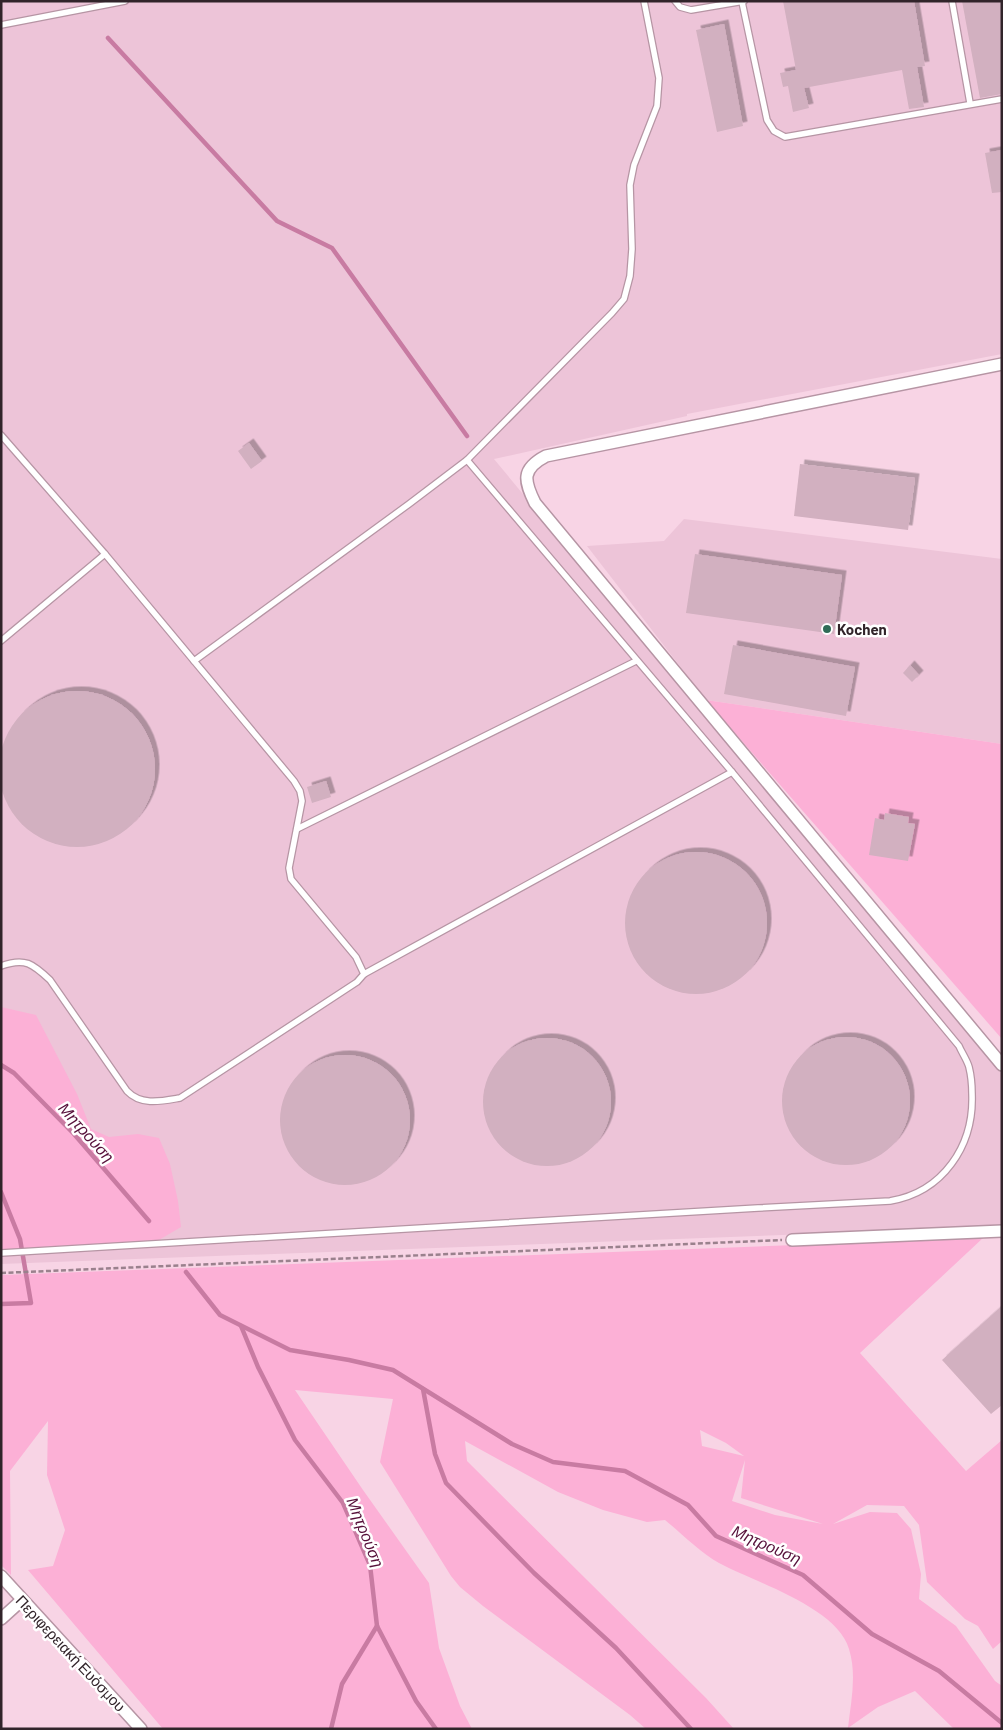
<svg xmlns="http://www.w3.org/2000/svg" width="1003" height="1730" viewBox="0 0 1003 1730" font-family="Barlow,sans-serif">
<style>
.built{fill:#edc4d8}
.green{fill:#fcb0d6;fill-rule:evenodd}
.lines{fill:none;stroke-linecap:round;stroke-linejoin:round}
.stream{stroke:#c87ba2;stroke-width:4.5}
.building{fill:#d2b0c0;filter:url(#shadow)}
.service-casing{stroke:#b695a4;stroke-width:8}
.minor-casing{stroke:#b695a4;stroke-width:14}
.path{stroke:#9a818d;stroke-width:2.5;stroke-dasharray:5 2.5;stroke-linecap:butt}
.service{stroke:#fff;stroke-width:5.5}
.minor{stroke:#fff;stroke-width:11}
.poi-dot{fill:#306c57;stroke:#fff;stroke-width:2}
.labels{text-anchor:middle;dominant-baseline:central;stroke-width:5;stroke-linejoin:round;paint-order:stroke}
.poi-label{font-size:15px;font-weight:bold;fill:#31242a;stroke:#fff;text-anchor:start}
.street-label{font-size:15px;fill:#31242a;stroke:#fff}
.water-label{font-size:16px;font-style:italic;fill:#56103a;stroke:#fff}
</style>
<defs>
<filter id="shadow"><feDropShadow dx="4.5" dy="-4.5" stdDeviation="0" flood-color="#0004"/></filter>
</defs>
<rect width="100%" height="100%" fill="#f8d4e5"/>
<!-- built -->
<g class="built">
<path d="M1 1H1002V354L687 414V416L494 459 1002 1074V1227L1 1264Z"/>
<path d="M684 519 1002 559V744L706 700 587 546 664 541Z"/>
</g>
<!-- green -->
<g class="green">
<path d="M706 700 1002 744V1039Z"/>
<path d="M1 1007 36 1015 77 1094 91 1129 109 1137 138 1134 159 1138 170 1164 178 1201 181 1227 147 1247 1 1253Z"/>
<path d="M983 1238 860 1353 966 1471 1002 1440V1641L993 1649 978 1626 965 1619 927 1582 919 1525 904 1506 867 1505 833 1524 870 1512 897 1513 911 1529 921 1574 919 1599 956 1626 995 1681 1002 1686V1729H954L915 1691 878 1707 848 1728C851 1701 857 1675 849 1649 837 1607 754 1582 719 1563 702 1554 681 1533 665 1520L647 1522 603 1510 558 1492 465 1441 467 1461 706 1698 734 1729H646L630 1715 483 1606 460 1587 451 1576 380 1462 393 1399 295 1390 363 1490 429 1583 439 1648 460 1706 472 1729H163L28 1570 53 1566 65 1530 47 1475 48 1421 10 1471 11 1575 1 1565V1275ZM700 1430 726 1443 744 1456 702 1446ZM745 1460 741 1498 823 1524 775 1515 732 1501Z"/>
</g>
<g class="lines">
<!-- stream -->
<g class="stream">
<path d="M108 38 277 221 332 248 467 436"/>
<path d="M1 1065 14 1073 74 1134 149 1221"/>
<path d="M1 1192 20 1239 31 1303 1 1304"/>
<path d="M186 1272 220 1315 290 1350 349 1360 393 1370 512 1444 553 1462 625 1471 688 1505 716 1536 803 1575 872 1634 939 1671 1002 1723"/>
<path d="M241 1326 258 1367 295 1440 343 1503 370 1565 377 1626 416 1701 436 1729"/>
<path d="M423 1389 435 1454 446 1483 534 1573 616 1648 691 1729"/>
<path d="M331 1729 342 1684 377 1626"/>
</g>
</g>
<!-- building -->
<g class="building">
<path d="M783 1H914L925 66 917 67 924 107 909 109 902 70 804 88 809 108 793 112 788 86 783 87 780 73 796 70Z"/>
<path d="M962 1H1002V94L980 98Z"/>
<path d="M724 24 743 126 717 132 696 30Z"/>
<path d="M1002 150V192L992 193 985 153Z"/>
<path d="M249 443 262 461 251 469 238 451Z"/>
<path d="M800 464 915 478 908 530 794 516Z"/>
<path d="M695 554 842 575 834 634 686 613Z"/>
<path d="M733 645 855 667 846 716 724 694Z"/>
<path d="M910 665 919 675 912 682 903 673Z"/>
<circle cx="77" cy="769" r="78"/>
<path d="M326 781 331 797 312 803 307 787Z"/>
<path d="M885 813 909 817 908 823 915 824 908 861 869 855 875 818 884 820Z"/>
<circle cx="696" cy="923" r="71"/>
<circle cx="846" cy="1101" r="64"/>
<circle cx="547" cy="1102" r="64"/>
<circle cx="345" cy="1120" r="65"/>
<path d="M1002 1306V1405L991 1414 942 1360Z"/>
</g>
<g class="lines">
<defs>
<g id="service">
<path d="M675 1 680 7 691 10 744 1"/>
<path d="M952 1 970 103"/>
<path d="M742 2 767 120 774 131 785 137 1002 99"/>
<path d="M1 25 125 1"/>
<path d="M1 435 105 554 294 781 300 791 302 801 289 868 291 879 356 957 364 974 357 982 180 1098C162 1101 141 1106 127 1091L50 980C33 964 25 957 1 966"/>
<path d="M1 641 105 554"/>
<path d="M194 661 409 504 467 460"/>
<path d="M297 829 636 661"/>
<path d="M364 974 732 772"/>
<path d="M1 1253 758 1208 890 1201C943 1192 974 1146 972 1094 972 1086 971 1075 969 1067 967 1060 962 1053 959 1046L732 772 467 460 612 313 624 299 630 276 632 249 630 185 634 165 657 106 659 78 644 1"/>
</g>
<g id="minor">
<path d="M1002 364 546 456C521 469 524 481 535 503L1002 1065"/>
<path d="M792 1240 1002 1231"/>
<path d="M1 1576 141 1729"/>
<path d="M1 1619 22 1600"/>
</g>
</defs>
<!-- service casing -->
<use href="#service" class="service-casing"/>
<!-- minor casing -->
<use href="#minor" class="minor-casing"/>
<!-- path -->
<path class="path" d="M1 1273 782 1240"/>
<!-- service -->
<use href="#service" class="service"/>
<!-- minor -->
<use href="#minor" class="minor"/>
</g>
<!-- markers -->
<circle class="poi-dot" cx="827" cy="629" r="5"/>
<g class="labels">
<!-- poi labels -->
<g class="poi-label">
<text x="837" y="629">Kochen</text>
</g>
<!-- street labels -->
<g class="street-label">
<text transform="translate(71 1653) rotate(47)">Περιφερειακή Ευόσμου</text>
</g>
<!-- water labels -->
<g class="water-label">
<text transform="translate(87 1132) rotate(48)">Μητρούση</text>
<text transform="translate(366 1532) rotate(68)">Μητρούση</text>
<text transform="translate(767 1544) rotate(24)">Μητρούση</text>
</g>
</g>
<!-- border -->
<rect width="1003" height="1730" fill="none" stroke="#31242a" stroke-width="5"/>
</svg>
